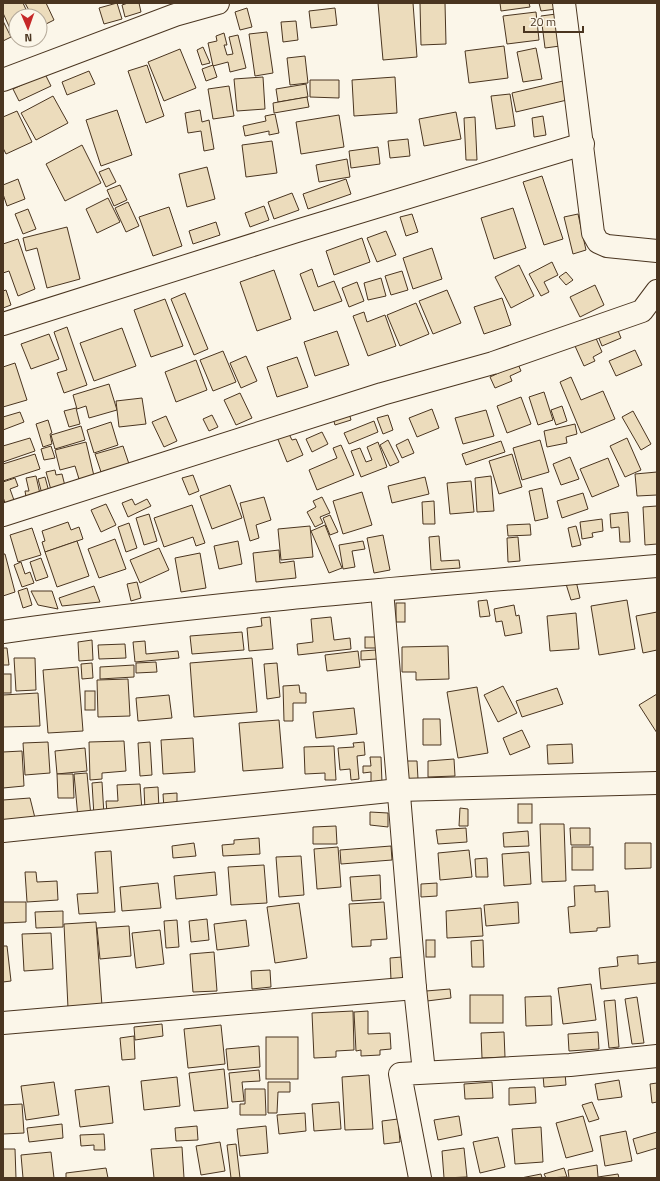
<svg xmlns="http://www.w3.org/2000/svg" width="660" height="1181" viewBox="0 0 660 1181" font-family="'Titillium Web',sans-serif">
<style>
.building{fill:#ecdcbc;stroke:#4a3520}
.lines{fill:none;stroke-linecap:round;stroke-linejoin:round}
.minor-casing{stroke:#4a3520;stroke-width:24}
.minor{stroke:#fbf6e9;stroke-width:22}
</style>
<rect width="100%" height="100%" fill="#fbf6e9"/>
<!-- building -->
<g class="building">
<path d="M3 3H23L29 16H16V31L12 33 3 13Z"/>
<path d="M25 3H46L54 20 40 27V16H32Z"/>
<path d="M117 3 122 19 104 24 99 8Z"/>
<path d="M128 3H139L141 12 125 17 122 5Z"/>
<path d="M378 3H413L417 57 383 60Z"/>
<path d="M420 3H445L446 44 421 45Z"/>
<path d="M500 3H529L530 7 501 11Z"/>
<path d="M539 3H555L556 9 541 11Z"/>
<path d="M247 8 252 27 240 30 235 12Z"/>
<path d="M335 8 337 25 311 28 309 11Z"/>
<path d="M536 12 539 40 507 44 503 16Z"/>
<path d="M556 14 560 46 545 48 541 16Z"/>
<path d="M3 21 11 37 3 41Z"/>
<path d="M296 21 298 40 283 42 281 22Z"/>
<path d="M267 32 273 73 255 76 249 34Z"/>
<path d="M224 33 227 45H224L227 55 233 54 229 37 238 35 246 68 230 72 228 62 213 66 208 43 217 41 216 36Z"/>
<path d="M504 46 508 78 469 83 465 51Z"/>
<path d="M203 47 210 63 202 65 197 50Z"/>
<path d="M536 48 542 79 523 82 517 52Z"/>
<path d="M180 49 196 88 164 101 148 62Z"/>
<path d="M305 56 308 83 290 85 287 58Z"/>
<path d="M147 65 164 116 146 123 128 71Z"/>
<path d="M213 65 217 77 206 81 202 69Z"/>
<path d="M89 71 95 84 67 95 62 82Z"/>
<path d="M45 74 51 86 19 101 13 89Z"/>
<path d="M263 77 265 109 237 111 234 79Z"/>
<path d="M395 77 397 113 354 116 352 80Z"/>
<path d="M310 80H339V98L310 97Z"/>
<path d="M563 81 567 100 516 112 512 93Z"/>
<path d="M306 84 308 97 278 102 276 89Z"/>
<path d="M229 86 234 116 213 119 208 89Z"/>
<path d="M510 94 515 126 496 129 491 96Z"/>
<path d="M53 96 68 123 36 140 21 113Z"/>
<path d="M307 97 309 107 274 113 273 103Z"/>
<path d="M117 110 132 155 101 166 86 120Z"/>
<path d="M200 110 202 122 209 120 214 149 204 151 201 131 188 133 185 113Z"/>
<path d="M17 111 32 142 6 154 3 148V117Z"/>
<path d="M456 112 461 139 424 146 419 119Z"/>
<path d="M275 114 279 133 269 135V131L245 136 243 126 266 121 265 116Z"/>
<path d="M339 115 344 147 301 154 296 122Z"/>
<path d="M543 116 546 135 534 137 532 118Z"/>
<path d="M475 117 477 160H466L464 118Z"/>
<path d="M408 139 410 156 390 158 388 141Z"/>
<path d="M272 141 277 173 246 177 242 145Z"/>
<path d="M82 145 101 183 65 201 46 164Z"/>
<path d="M378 147 380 164 351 168 349 151Z"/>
<path d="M347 159 350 177 319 182 316 165Z"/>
<path d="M207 167 215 199 187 207 179 174Z"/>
<path d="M109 168 116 182 106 187 99 172Z"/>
<path d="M542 176 563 239 544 245 523 182Z"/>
<path d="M18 179 25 199 7 206 3 194V185Z"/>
<path d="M346 179 351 194 308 209 303 194Z"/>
<path d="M120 185 127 200 114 206 107 190Z"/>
<path d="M292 193 299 210 274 219 268 202Z"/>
<path d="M108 198 120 222 97 233 86 209Z"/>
<path d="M128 202 139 226 126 232 115 208Z"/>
<path d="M264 206 269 220 250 227 245 213Z"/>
<path d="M169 207 182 246 153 256 139 217Z"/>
<path d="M513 208 526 248 494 259 481 218Z"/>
<path d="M28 209 36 229 23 234 15 214Z"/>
<path d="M412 214 418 232 406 236 400 217Z"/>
<path d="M578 214 586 250 573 254 564 217Z"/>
<path d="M216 222 220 235 193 244 189 231Z"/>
<path d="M67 227 80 279 47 288 37 248 26 251 23 238Z"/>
<path d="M386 231 396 255 377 262 367 238Z"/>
<path d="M362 238 370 262 334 275 326 251Z"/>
<path d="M18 239 35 289 18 296 9 271 3 273V244Z"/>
<path d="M432 248 442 279 413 289 403 258Z"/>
<path d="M552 262 558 275 544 282 549 292 541 296 529 274Z"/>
<path d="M519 265 534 296 511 308 495 277Z"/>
<path d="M312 269 318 287 334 281 342 301 314 311 300 274Z"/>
<path d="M274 270 291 319 257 331 240 282Z"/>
<path d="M402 271 408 290 391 295 385 276Z"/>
<path d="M566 272 573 280 566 285 559 277Z"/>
<path d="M381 278 386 296 368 300 364 283Z"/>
<path d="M357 282 364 301 349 307 342 288Z"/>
<path d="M595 285 604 305 580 317 570 297Z"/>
<path d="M6 290 11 305 3 308V291Z"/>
<path d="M447 290 461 323 433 334 419 301Z"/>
<path d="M185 293 208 349 194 355 171 299Z"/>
<path d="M502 298 511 325 484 334 474 307Z"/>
<path d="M165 299 183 346 151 357 134 310Z"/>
<path d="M416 303 429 334 400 346 387 315Z"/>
<path d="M364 312 367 322 385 315 396 346 368 356 353 316Z"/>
<path d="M67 327 87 385 64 393 57 373 67 370 54 332Z"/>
<path d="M122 328 136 366 94 381 80 343Z"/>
<path d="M617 328 621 338 602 346 598 336Z"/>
<path d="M337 331 349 365 315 376 304 342Z"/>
<path d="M49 334 59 359 31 369 21 344Z"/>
<path d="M595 336 602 352 593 357 595 361 584 366 575 346Z"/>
<path d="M635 350 642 365 616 376 609 361Z"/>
<path d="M223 351 236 382 213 391 200 360Z"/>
<path d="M246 356 257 381 241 388 230 363Z"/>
<path d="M297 357 308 387 277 397 267 367Z"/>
<path d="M196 360 207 390 176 402 165 372Z"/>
<path d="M15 363 27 400 3 407V367Z"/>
<path d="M518 364 521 371 510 376 512 381 495 388 490 377Z"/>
<path d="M571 377 581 400 603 391 615 419 581 433 560 382Z"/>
<path d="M109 384 117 410 89 418 86 406 77 409 73 395Z"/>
<path d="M544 392 553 420 538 425 529 397Z"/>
<path d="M240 393 252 418 236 425 224 400Z"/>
<path d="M521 397 531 424 507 433 497 406Z"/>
<path d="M142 398 146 424 119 427 116 401Z"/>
<path d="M562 406 567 421 556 425 551 410Z"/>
<path d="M76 408 80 424 69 427 64 411Z"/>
<path d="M432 409 439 428 417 437 409 418Z"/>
<path d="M486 410 494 436 463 444 455 418Z"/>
<path d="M633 411 651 444 641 450 622 417Z"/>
<path d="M20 412 24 422 3 430V417Z"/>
<path d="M349 413 351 420 335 425 333 418Z"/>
<path d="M212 415 218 427 209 431 203 419Z"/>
<path d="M388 415 393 430 383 434 377 418Z"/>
<path d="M166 416 177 441 164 447 152 422Z"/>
<path d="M48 420 52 433 50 434 52 444 43 447 36 424Z"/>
<path d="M374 421 378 432 349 444 344 433Z"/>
<path d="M111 422 118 445 94 453 87 430Z"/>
<path d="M575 424 577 434 566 437 567 443 547 447 544 431Z"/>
<path d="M81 426 85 440 55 449 51 435Z"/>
<path d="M288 432 292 440 296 439 303 455 287 462 277 437Z"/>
<path d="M322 432 328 444 312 452 306 439Z"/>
<path d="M30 438 35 451 3 462V446Z"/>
<path d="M627 438 641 470 625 477 610 446Z"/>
<path d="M408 439 414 453 402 458 396 445Z"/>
<path d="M388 440 399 462 390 466 380 445Z"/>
<path d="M540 440 549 472 522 480 513 448Z"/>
<path d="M501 441 505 452 466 465 462 454Z"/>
<path d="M86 442 94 476 79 479 75 466 60 470 55 450Z"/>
<path d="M378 442 387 467 361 477 351 451 360 448 366 462 372 460 367 447Z"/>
<path d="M341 445 354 475 317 490 309 470 337 458 333 448Z"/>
<path d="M51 446 55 458 44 460 41 449Z"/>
<path d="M123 446 129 464 101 472 95 454Z"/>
<path d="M35 454 40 469 3 481V464Z"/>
<path d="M512 454 522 487 499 494 489 461Z"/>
<path d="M570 457 579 479 561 485 553 464Z"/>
<path d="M608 458 619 486 592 497 580 469Z"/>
<path d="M55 470 56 475 62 474 65 486 51 490 46 472Z"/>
<path d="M657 472V495L637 496 635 474Z"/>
<path d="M193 475 199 491 189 495 182 478Z"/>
<path d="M36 476 40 494 26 497 25 491H29L26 478Z"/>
<path d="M491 476 494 511 477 512 475 478Z"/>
<path d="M45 477 49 492 42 494 38 479Z"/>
<path d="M425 477 429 494 392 503 388 486Z"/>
<path d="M15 478 18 486 10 489 15 503 6 506 3 497V482Z"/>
<path d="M471 481 474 512 450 514 447 483Z"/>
<path d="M230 485 242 518 212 529 200 496Z"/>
<path d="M542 488 548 518 535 521 529 491Z"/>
<path d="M362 492 372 525 343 534 333 501Z"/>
<path d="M583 493 588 509 562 518 557 501Z"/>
<path d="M264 497 271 520 256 525 259 538 250 541 240 503Z"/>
<path d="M322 497 330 513 320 517 323 523 315 527 307 512 316 507 313 501Z"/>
<path d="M132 499 135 505 147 499 151 506 128 517 122 503Z"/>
<path d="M434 501 435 524H423L422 502Z"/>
<path d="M106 504 116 525 101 532 91 510Z"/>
<path d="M192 505 205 543 196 546 193 537 164 547 154 518Z"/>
<path d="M657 506V544L645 545 643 507Z"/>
<path d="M628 512 630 542H620L619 527 611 528 610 514Z"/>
<path d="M149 514 157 541 144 545 136 518Z"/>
<path d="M330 515 338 532 330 535 323 518Z"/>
<path d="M602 519 603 531 592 533 593 537 582 539 580 522Z"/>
<path d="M68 522 71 530 79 527 83 539 45 552 42 542 45 541 42 531Z"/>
<path d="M129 523 137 548 126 552 118 527Z"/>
<path d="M530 524 531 535 508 536 507 525Z"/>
<path d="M325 525 342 568 329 573 311 531Z"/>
<path d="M310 526 313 557 281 560 278 529Z"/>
<path d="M576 526 581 545 572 547 568 528Z"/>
<path d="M32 528 41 555 18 562 10 535Z"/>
<path d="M383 535 390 570 374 573 367 538Z"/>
<path d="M439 536 441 561 459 560 460 568 431 570 429 537Z"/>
<path d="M518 537 520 561 508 562 507 538Z"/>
<path d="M115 539 126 569 99 578 88 549Z"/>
<path d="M77 541 89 576 57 587 45 552Z"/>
<path d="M238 541 242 564 219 569 214 546Z"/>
<path d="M363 541 365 549 352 551 355 567 343 569 339 545Z"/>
<path d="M159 548 169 570 140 583 130 560Z"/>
<path d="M279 550 280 563 294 561 296 578 256 582 253 553Z"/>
<path d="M200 553 206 588 181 592 175 558Z"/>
<path d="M3 554H5L15 592 3 596Z"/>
<path d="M41 558 48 577 36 581 30 562Z"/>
<path d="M21 562 25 574 30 572 34 583 22 587 14 565Z"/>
<path d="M576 581 580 598 571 600 566 584Z"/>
<path d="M137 582 141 598 131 601 127 584Z"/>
<path d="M94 586 100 602 62 606 59 598Z"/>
<path d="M27 588 32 605 23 608 18 591Z"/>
<path d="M31 591H52L58 609 38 605Z"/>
<path d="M487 600 490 616 480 617 478 601Z"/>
<path d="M627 600 635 649 599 655 591 606Z"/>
<rect x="396" y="603" width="9" height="19"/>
<path d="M514 605 516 616 519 615 522 633 505 636 502 621 496 622 494 609Z"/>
<path d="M657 612V650L643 653 636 616Z"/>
<path d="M576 613 579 649 550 651 547 616Z"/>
<path d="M270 617 273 649 249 651 247 628 262 626 261 618Z"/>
<path d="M331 617 334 640 350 638 351 649 298 655 297 644 313 642 311 619Z"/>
<path d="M242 632 244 650 192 654 190 636Z"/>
<rect x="365" y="637" width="11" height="11"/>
<path d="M92 640 93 660 79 661 78 642Z"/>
<path d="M145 641 146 654 178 651 179 658 135 662 133 642Z"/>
<path d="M125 644 126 658 99 659 98 645Z"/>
<path d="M448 646 449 679 416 680V672H402V647Z"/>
<path d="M3 648H7L9 665H3Z"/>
<path d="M376 650 377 659 361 660V651Z"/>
<path d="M358 651 360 667 327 671 325 655Z"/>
<path d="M14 658H35L36 690 16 691Z"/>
<path d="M252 658 257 712 194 717 190 663Z"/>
<path d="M156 662 157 672 136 673V663Z"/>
<path d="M92 663 93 678 82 679 81 664Z"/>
<path d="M277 663 280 697 267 699 264 664Z"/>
<path d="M134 665V677L100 679V667Z"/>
<path d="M78 667 83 731 48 733 43 670Z"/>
<rect x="3" y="674" width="8" height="19"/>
<path d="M128 679 130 716 98 717 97 680Z"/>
<path d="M299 685 300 693H306V703H293V721H284L283 686Z"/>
<path d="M503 686 517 713 498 722 484 695Z"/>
<path d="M477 687 488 753 458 758 447 692Z"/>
<path d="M557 688 563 704 522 717 516 701Z"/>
<rect x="85" y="691" width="10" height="19"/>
<path d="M38 693 40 726 3 727V695Z"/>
<path d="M657 694V733L639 705Z"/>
<path d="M169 695 172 718 138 721 136 698Z"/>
<path d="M354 708 357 734 316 738 313 712Z"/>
<path d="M423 719H440L441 745H423Z"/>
<path d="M279 720 283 768 243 771 239 723Z"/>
<path d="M522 730 530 747 510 755 503 738Z"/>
<path d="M193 738 195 772 163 774 161 740Z"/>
<path d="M124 741 126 771 102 773V779L90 780 89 742Z"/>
<path d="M48 742 50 773 25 775 23 743Z"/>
<path d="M150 742 152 775 140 776 138 743Z"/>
<path d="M364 742 365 755 357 756 359 779 351 780 350 769 340 770 338 748 354 747 353 743Z"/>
<path d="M572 744 573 763 548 764 547 745Z"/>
<path d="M334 746 336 780H325V773L305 774 304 747Z"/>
<path d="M85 748 87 771 57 774 55 751Z"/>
<path d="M22 751 24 786 3 788V752Z"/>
<path d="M370 757H381L382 783H371V772L363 773V766H371Z"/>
<path d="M454 759 455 776 428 777V761Z"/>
<path d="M407 761H417L418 779 408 780Z"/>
<path d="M87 773 91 817 78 818 74 774Z"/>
<path d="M57 774H73L74 798H58Z"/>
<path d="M102 782 104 815 94 816 92 783Z"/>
<path d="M140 784 142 811 107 813 106 801H118L117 785Z"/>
<path d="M158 787 159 809 145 810 144 788Z"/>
<path d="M177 793V808L164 809 163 794Z"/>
<path d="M30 798 36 822 3 826V800Z"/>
<rect x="518" y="804" width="14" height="19"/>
<path d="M460 808 468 809V826H459Z"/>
<path d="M370 812 388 813V827L370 825Z"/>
<path d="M540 824H564L566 881 542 882Z"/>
<path d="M336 826 337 844H313V827Z"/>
<path d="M466 828 467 842 438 844 436 830Z"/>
<path d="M570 828H590V845H571Z"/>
<path d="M528 831 529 846 504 847 503 833Z"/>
<path d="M259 838 260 854 223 856 222 845 234 844V840Z"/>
<path d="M194 843 196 856 173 858 172 846Z"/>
<path d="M625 843H651V868L625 869Z"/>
<path d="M391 846 392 860 341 864 340 850Z"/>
<path d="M338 847 341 887 317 889 314 849Z"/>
<rect x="572" y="847" width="21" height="23"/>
<path d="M469 850 472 877 440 880 438 853Z"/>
<path d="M111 851 115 912 79 914 77 894 98 893 95 852Z"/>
<path d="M529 852 531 884 504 886 502 854Z"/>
<path d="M301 856 304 895 279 897 276 857Z"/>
<path d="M487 858 488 877H476L475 859Z"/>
<path d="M264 865 267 903 231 905 228 867Z"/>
<path d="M25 872H36L37 882 57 881 58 900 27 902Z"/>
<path d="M215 872 217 895 176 899 174 876Z"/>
<path d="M380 875 381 899 352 901 350 877Z"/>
<path d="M158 883 161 908 122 911 120 887Z"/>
<path d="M437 883V896L421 897V884Z"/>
<path d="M595 885V892L608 891 610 927 597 928V931L570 933 568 907 575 906 574 886Z"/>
<path d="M3 902H26V922L3 923Z"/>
<path d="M384 902 387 939 371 940V946L352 947 349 904Z"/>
<path d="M518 902 519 923 486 926 484 905Z"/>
<path d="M299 903 307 958 275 963 267 907Z"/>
<path d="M481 908 483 936 447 938 446 911Z"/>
<path d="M63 911V927L36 928 35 912Z"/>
<path d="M207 919 209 940 191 942 189 921Z"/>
<path d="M177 920 179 947 166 948 164 921Z"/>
<path d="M246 920 249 946 217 950 214 924Z"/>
<path d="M96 922 102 1006 68 1008 64 924Z"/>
<path d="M129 926 131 956 100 959 97 928Z"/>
<path d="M160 930 164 964 136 968 132 933Z"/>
<path d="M51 933 53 969 24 971 22 934Z"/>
<rect x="426" y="940" width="9" height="17"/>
<path d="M483 940 484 967H472L471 941Z"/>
<path d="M3 946H7L11 981 3 982Z"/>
<path d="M214 952 217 991 193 992 190 954Z"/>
<path d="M638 955V964L657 962V983L601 989 599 968 618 966 617 957Z"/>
<path d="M402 957 403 979 391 980 390 958Z"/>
<path d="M270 970 271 987 252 989 251 971Z"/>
<path d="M591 984 596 1020 563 1024 558 988Z"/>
<path d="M450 989 451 998 427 1001 426 991Z"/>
<rect x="470" y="995" width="33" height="28"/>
<path d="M551 996 552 1025 526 1026 525 997Z"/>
<path d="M637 997 644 1043 632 1044 625 999Z"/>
<path d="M615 1000 619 1047 609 1048 604 1001Z"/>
<path d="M353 1011 354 1050 336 1051V1057L314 1058 312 1013Z"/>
<path d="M368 1011V1034L390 1033 391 1049 380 1050V1055L361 1056V1050L356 1051 354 1012Z"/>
<path d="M162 1024 163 1036 135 1040 134 1027Z"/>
<path d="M221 1025 225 1064 188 1068 184 1029Z"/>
<path d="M504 1032 505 1057 482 1058 481 1033Z"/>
<path d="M598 1032 599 1049 569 1051 568 1034Z"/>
<path d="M134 1036 135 1059 122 1060 120 1038Z"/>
<rect x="266" y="1037" width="32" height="42"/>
<path d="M259 1046 260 1067 228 1070 226 1049Z"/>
<path d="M224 1069 228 1108 194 1111 189 1073Z"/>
<path d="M259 1070 260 1081 242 1082 244 1101 232 1102 229 1073Z"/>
<path d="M565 1073 566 1085 544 1087 543 1075Z"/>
<path d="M369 1075 373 1129 345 1130 342 1077Z"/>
<path d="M177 1077 180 1106 144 1110 141 1081Z"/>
<path d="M619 1080 622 1097 598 1100 595 1084Z"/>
<path d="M54 1082 59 1115 26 1120 21 1086Z"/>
<path d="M268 1082H290V1092H278L277 1113H268Z"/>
<path d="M492 1082 493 1098 465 1099 464 1084Z"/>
<path d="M657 1083V1102L652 1103 650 1084Z"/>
<path d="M109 1086 113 1123 80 1127 75 1090Z"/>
<path d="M535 1087 536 1103 509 1105V1088Z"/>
<path d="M245 1089H265L266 1115H240V1104H245Z"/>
<path d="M339 1102 341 1129 314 1131 312 1104Z"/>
<path d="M592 1102 599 1119 589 1122 582 1105Z"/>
<path d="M22 1104 24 1133 3 1134V1105Z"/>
<path d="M305 1113 306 1131 279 1134 277 1115Z"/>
<path d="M459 1116 462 1135 438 1140 434 1120Z"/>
<path d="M583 1116 593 1151 566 1158 556 1123Z"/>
<path d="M398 1119 400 1142 384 1144 382 1121Z"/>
<path d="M62 1124 63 1138 29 1142 27 1128Z"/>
<path d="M197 1126 198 1140 176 1141 175 1128Z"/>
<path d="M266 1126 268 1153 240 1156 237 1129Z"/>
<path d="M541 1127 543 1162 515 1164 512 1129Z"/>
<path d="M626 1131 632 1161 605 1166 600 1136Z"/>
<path d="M657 1132V1148L637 1154 633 1139Z"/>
<path d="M104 1134 105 1150H94V1145L81 1146 80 1135Z"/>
<path d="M498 1137 505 1167 480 1173 473 1142Z"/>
<path d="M220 1142 225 1171 201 1175 196 1146Z"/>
<path d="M236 1144 240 1178H231L227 1145Z"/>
<path d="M182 1147 184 1178H154L151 1149Z"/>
<path d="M464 1148 467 1177 444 1178 442 1151Z"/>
<path d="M3 1149H15L16 1178H3Z"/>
<path d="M51 1152 54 1178H23L21 1155Z"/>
<path d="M597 1165 598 1177 618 1174 619 1178H569L568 1170Z"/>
<path d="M106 1168 108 1178H66V1173Z"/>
<path d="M564 1168 567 1177 546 1178 544 1174Z"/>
<path d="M541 1174 542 1178H521Z"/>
</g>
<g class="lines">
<defs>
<g id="minor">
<path d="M564 3 593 233 598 242 607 246 657 251"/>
<path d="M3 80 175 15 218 3"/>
<path d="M3 324 300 230 583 144"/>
<path d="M3 515 382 394 493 363 642 311 657 291"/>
<path d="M382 590 415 988 424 1072"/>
<path d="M3 632C220 601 439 585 657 566"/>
<path d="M3 831 399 790 657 783"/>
<path d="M3 1023 415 988"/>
<path d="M420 1178 400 1074 570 1065 657 1056"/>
</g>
</defs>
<!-- minor casing -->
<use href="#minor" class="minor-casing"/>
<!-- minor -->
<use href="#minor" class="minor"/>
</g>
<!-- border -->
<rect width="660" height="1181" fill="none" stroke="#4a3520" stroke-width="8"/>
<!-- north arrow -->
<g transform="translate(28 28) rotate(178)"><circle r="19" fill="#fbf6e9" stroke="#b4a999"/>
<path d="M0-3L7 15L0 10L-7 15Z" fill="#c62828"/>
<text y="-6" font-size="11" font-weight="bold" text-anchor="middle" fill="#4a3520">N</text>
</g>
<!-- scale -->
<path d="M524 26v6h59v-6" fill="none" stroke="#4a3520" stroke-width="2"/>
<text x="530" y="26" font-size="12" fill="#4a3520" stroke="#fbf6e9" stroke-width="3" paint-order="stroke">20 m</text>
</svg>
